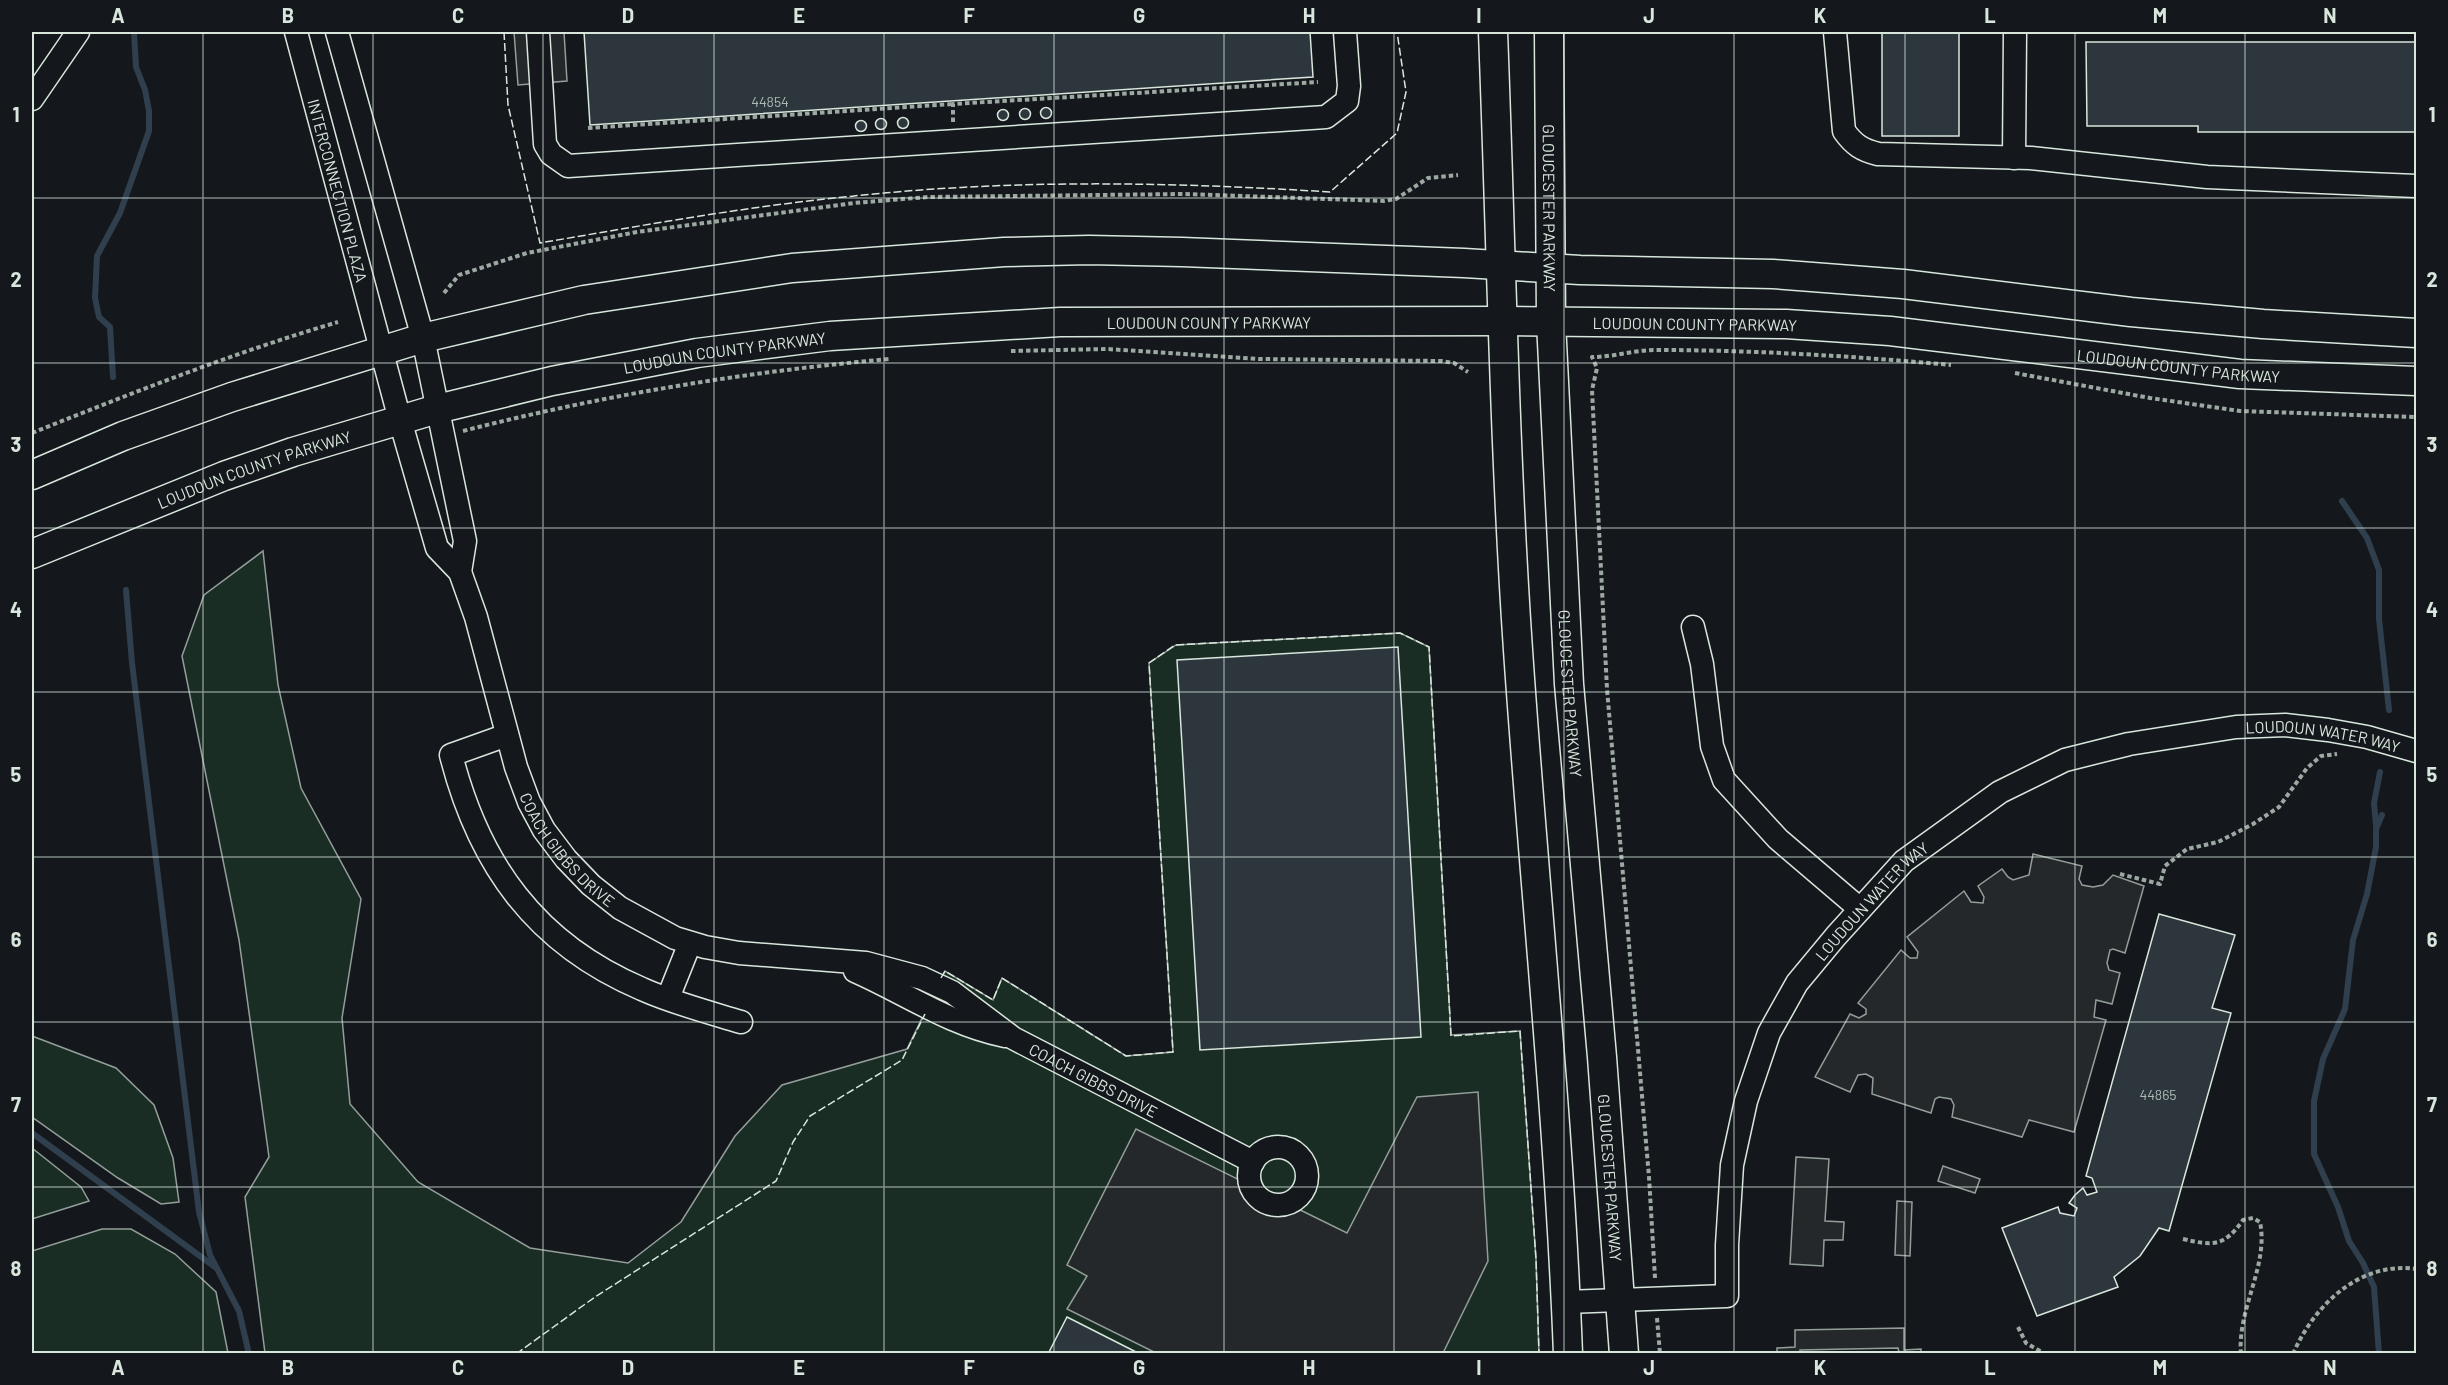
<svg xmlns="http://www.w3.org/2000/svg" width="2448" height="1385" viewBox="0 0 2448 1385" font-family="Barlow,sans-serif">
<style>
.green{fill:#1a2d24;stroke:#939e99;stroke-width:1.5}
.parking{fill:#24282b;stroke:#939e99;stroke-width:1.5}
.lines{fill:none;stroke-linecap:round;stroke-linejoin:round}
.stream{stroke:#2f3f4d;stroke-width:6}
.building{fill:#2c363c;stroke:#d8e6dc;stroke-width:1.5}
.minor-casing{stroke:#d8e6dc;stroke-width:25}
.major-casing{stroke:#d8e6dc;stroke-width:31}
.path{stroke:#9da8a2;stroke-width:4;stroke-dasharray:4.5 3;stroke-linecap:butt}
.minor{stroke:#14181c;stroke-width:22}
.major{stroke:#14181c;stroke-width:28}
.fence{stroke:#d8e6dc;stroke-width:1.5;stroke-dasharray:8 3;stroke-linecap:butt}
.grid{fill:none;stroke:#d8e6dc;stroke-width:1.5;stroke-opacity:0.55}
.labels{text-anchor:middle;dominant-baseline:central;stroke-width:4.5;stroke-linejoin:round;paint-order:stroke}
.number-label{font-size:14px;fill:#adbab4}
.street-label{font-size:16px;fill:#d8e6dc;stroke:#14181c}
.neatline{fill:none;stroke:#d8e6dc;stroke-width:2}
.grid-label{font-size:20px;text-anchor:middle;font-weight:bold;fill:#d8e6dc}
</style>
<rect width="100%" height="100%" fill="#14181c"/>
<!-- green -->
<g class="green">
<path d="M263 551 278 685 301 788 361 899 342 1018 350 1104 418 1182 530 1248 628 1263 681 1222 735 1136 782 1085 907 1049 945 971 993 1000 1002 978 1126 1056 1173 1052 1149 663 1176 645 1400 633 1429 647 1451 1035 1520 1031 1536 1259 1539 1353H265L245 1197 269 1157 239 940 182 656 204 595Z"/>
<path d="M32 1036 116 1068 154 1105 173 1158 179 1202 161 1204 118 1178 32 1117Z"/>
<path d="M32 1148 81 1187 89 1201 32 1219Z"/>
<path d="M102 1229H131L175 1254 216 1292 228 1353H32V1251Z"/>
</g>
<!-- parking -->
<g class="parking">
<path d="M514 32H564L567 81 518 85Z"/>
<path d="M2033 854 2082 866 2079 879 2082 885 2093 887 2103 885 2113 875 2144 886 2125 953 2113 949 2110 950 2107 963 2109 970 2120 973 2112 1004 2096 1000 2094 1017 2106 1020 2074 1132 2029 1120 2022 1137 1952 1117 1954 1105 1951 1099 1939 1097 1935 1099 1931 1113 1872 1094 1873 1078 1866 1074 1858 1075 1850 1092 1815 1077 1850 1014 1859 1018 1866 1014V1009L1858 1003 1901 950 1910 958H1917L1918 952 1907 937 1964 891 1971 902 1983 903 1984 897 1978 886 2002 869 2008 877 2013 880 2029 875Z"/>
<path d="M1478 1092 1488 1261 1443 1353H1156L1067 1309 1087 1276 1067 1265 1136 1129 1347 1233 1417 1097Z"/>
<path d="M1796 1157 1829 1159 1825 1221 1844 1222 1843 1240H1824L1823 1266 1790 1264Z"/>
<path d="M1943 1166 1980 1179 1975 1193 1938 1181Z"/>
<path d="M1897 1201 1912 1202 1910 1256 1895 1255Z"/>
<path d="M1904 1328V1350L1921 1349V1353H1899L1898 1348 1800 1350V1353H1777V1348L1795 1347V1330Z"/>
</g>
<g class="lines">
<!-- stream -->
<g class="stream">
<path d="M113 377 110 327 99 317 95 298 97 256 120 213 149 131V111L145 90 136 67 134 32"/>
<path d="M2342 501 2367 538 2379 570V619L2389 710"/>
<path d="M126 590 132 663 199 1212 210 1255 239 1311 249 1354"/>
<path d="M2376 825 2374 803 2380 772"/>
<path d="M32 1133 215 1267"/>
<path d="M2379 1354 2374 1287 2363 1263 2349 1241 2338 1207 2314 1154V1101L2323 1059 2345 1009 2353 940 2367 894 2376 847V829L2382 815"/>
</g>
</g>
<!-- building -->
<g class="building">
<path d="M584 32H1310L1313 77 590 125Z"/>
<rect x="1882" y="32" width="77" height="104"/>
<path d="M2086 42H2416V132H2198V126H2087Z"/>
<circle cx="1046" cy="113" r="5.5"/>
<circle cx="1025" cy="114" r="5.5"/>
<circle cx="1003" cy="115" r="5.5"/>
<circle cx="903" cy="123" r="5.5"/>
<circle cx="881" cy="124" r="5.5"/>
<circle cx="861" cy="126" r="5.5"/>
<path d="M1398 647 1421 1037 1200 1050 1177 660Z"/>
<path d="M2159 914 2235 935 2212 1008 2231 1013 2169 1231 2159 1228 2140 1256 2114 1277 2118 1287 2037 1316 2002 1228 2058 1207 2060 1213 2074 1216 2077 1208 2069 1203 2075 1195 2083 1188 2087 1195 2097 1192 2092 1178 2086 1176Z"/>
<path d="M1067 1317 1140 1354H1048Z"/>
</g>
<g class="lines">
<defs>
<g id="minor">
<path id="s1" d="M296 32 400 420 437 548 460 572 476 617 516 767 529 802 544 830 566 859 591 885 620 908 675 938 705 947 739 953 866 963 922 978 952 992 1013 1038 1253 1162"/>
<path d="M337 32 423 338 465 541 460 572"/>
<path d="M538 32 545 144 551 154 568 166 1326 117 1347 101 1349 86 1345 32"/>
<path d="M1835 32 1844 131C1854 145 1862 150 1878 154L2031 158 2207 177 2416 186"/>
<path d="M32 99 78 32"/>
<path d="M2014 158 2015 32"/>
<path d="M1693 627 1702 664 1712 746 1724 780 1778 839 1860 909"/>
<path d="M507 735 451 755C479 865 536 944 642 989 673 1003 708 1012 741 1022"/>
<path d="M855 971C907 994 948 1024 1005 1036"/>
<path d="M668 998 690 943"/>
<circle cx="1278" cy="1176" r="29"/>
<path id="s2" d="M1566 1302 1727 1296V1245L1732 1165 1746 1101 1769 1033 1797 983 1836 936 1904 861 2000 792 2065 760 2129 744 2236 727 2285 725 2328 730 2367 737 2416 751"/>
</g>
<g id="major">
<path d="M1493 32C1501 238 1504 444 1518 650 1534 885 1559 1118 1568 1354"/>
<path id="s3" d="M1549 32 1551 322 1569 684 1602 1057 1624 1354"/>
<path d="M32 475 123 436 232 397 423 338 584 300 792 268 1004 252 1089 250 1182 252 1464 263 1580 270 1773 274 1903 284 2131 312 2263 324 2416 333"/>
<path id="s4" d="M32 554 224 476 293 452 437 409 552 381 697 353 830 336 1060 322 1503 321 1786 324 1890 331 2240 374 2416 381"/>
</g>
</defs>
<!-- minor casing -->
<use href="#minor" class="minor-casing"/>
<!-- major casing -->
<use href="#major" class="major-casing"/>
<!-- path -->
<g class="path">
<path d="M953 122V104L1318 82"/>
<path d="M588 128 953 104"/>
<path d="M444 293 459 275 527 253 637 232 854 203 928 197 1185 194 1384 201 1396 199 1428 178 1458 175"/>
<path d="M1011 351 1107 349 1259 359 1441 361 1454 363 1468 372"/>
<path d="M2015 373 2150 398 2240 411 2416 417"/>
<path d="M463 431C603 395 745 372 889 359"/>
<path d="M32 433C132 393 233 353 338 322"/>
<path d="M2120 874 2160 884 2165 866 2187 849 2218 842 2253 824 2279 807 2307 768 2321 756 2337 754"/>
<path d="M2183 1239C2213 1246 2224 1247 2243 1220L2253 1218 2260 1222C2269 1266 2237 1309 2241 1354"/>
<path d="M1655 1278 1649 1177 1607 689 1592 390 1597 368 1592 357C1614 357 1634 350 1655 350 1754 350 1852 356 1951 365"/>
<path d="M1657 1318 1660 1354"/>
<path d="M2018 1327 2026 1343 2045 1354"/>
<path d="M2293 1354C2314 1305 2360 1261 2416 1269"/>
</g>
<!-- minor -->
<use href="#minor" class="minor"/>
<!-- major -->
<use href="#major" class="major"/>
<!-- fence -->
<g class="fence">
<path d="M504 32 508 105 540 243C645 225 749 206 854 196 1012 179 1172 182 1330 192L1397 133 1406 92 1397 32"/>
<path d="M941 978 945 971 993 1000 1002 978 1126 1056 1173 1052 1149 663 1175 645 1400 633 1429 647 1451 1036 1520 1031 1536 1259 1539 1354"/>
<path d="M516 1354 595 1297 776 1181 793 1142 810 1116 902 1060 925 1014"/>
</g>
</g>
<!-- grid -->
<path class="grid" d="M203 32V1354M373 32V1354M543 32V1354M714 32V1354M884 32V1354M1054 32V1354M1224 32V1354M1394 32V1354M1564 32V1354M1734 32V1354M1905 32V1354M2075 32V1354M2245 32V1354M32 198H2416M32 363H2416M32 528H2416M32 692H2416M32 857H2416M32 1022H2416M32 1187H2416"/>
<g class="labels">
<!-- number labels -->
<g class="number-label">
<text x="770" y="101">44854</text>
<text x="2158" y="1094">44865</text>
</g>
<!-- street labels -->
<g class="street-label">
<text stroke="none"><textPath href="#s1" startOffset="164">INTERCONNECTION PLAZA</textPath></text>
<text stroke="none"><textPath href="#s3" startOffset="176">GLOUCESTER PARKWAY</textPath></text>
<text stroke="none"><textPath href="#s4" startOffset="1210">LOUDOUN COUNTY PARKWAY</textPath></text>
<text stroke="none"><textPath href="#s4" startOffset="1696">LOUDOUN COUNTY PARKWAY</textPath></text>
<text stroke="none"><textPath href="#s4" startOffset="724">LOUDOUN COUNTY PARKWAY</textPath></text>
<text stroke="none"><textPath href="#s4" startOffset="2182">LOUDOUN COUNTY PARKWAY</textPath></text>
<text stroke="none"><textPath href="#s4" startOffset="238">LOUDOUN COUNTY PARKWAY</textPath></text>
<text stroke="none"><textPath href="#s3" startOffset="662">GLOUCESTER PARKWAY</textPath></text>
<text stroke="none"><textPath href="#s2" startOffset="1102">LOUDOUN WATER WAY</textPath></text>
<text stroke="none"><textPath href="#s1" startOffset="870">COACH GIBBS DRIVE</textPath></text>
<text stroke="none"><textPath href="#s2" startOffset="598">LOUDOUN WATER WAY</textPath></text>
<text stroke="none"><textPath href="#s1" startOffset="1464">COACH GIBBS DRIVE</textPath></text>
<text stroke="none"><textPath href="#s3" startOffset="1148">GLOUCESTER PARKWAY</textPath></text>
</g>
</g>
<!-- border -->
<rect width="2448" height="1385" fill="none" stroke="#14181c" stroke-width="66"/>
<rect x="33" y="33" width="2382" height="1319" class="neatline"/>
<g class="grid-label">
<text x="118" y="23">A</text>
<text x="288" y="23">B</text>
<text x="458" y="23">C</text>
<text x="628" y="23">D</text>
<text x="799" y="23">E</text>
<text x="969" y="23">F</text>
<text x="1139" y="23">G</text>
<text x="1309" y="23">H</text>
<text x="1479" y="23">I</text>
<text x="1649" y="23">J</text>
<text x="1820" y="23">K</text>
<text x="1990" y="23">L</text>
<text x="2160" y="23">M</text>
<text x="2330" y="23">N</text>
<text x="16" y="122">1</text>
<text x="2432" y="122">1</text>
<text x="16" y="287">2</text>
<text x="2432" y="287">2</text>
<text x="16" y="452">3</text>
<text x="2432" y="452">3</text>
<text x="16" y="617">4</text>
<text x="2432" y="617">4</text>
<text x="16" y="782">5</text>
<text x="2432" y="782">5</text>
<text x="16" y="947">6</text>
<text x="2432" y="947">6</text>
<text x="16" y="1112">7</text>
<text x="2432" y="1112">7</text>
<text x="16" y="1276">8</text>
<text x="2432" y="1276">8</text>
<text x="118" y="1375">A</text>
<text x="288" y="1375">B</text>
<text x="458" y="1375">C</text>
<text x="628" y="1375">D</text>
<text x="799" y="1375">E</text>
<text x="969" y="1375">F</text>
<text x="1139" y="1375">G</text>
<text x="1309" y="1375">H</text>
<text x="1479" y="1375">I</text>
<text x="1649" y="1375">J</text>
<text x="1820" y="1375">K</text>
<text x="1990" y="1375">L</text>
<text x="2160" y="1375">M</text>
<text x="2330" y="1375">N</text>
</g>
</svg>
